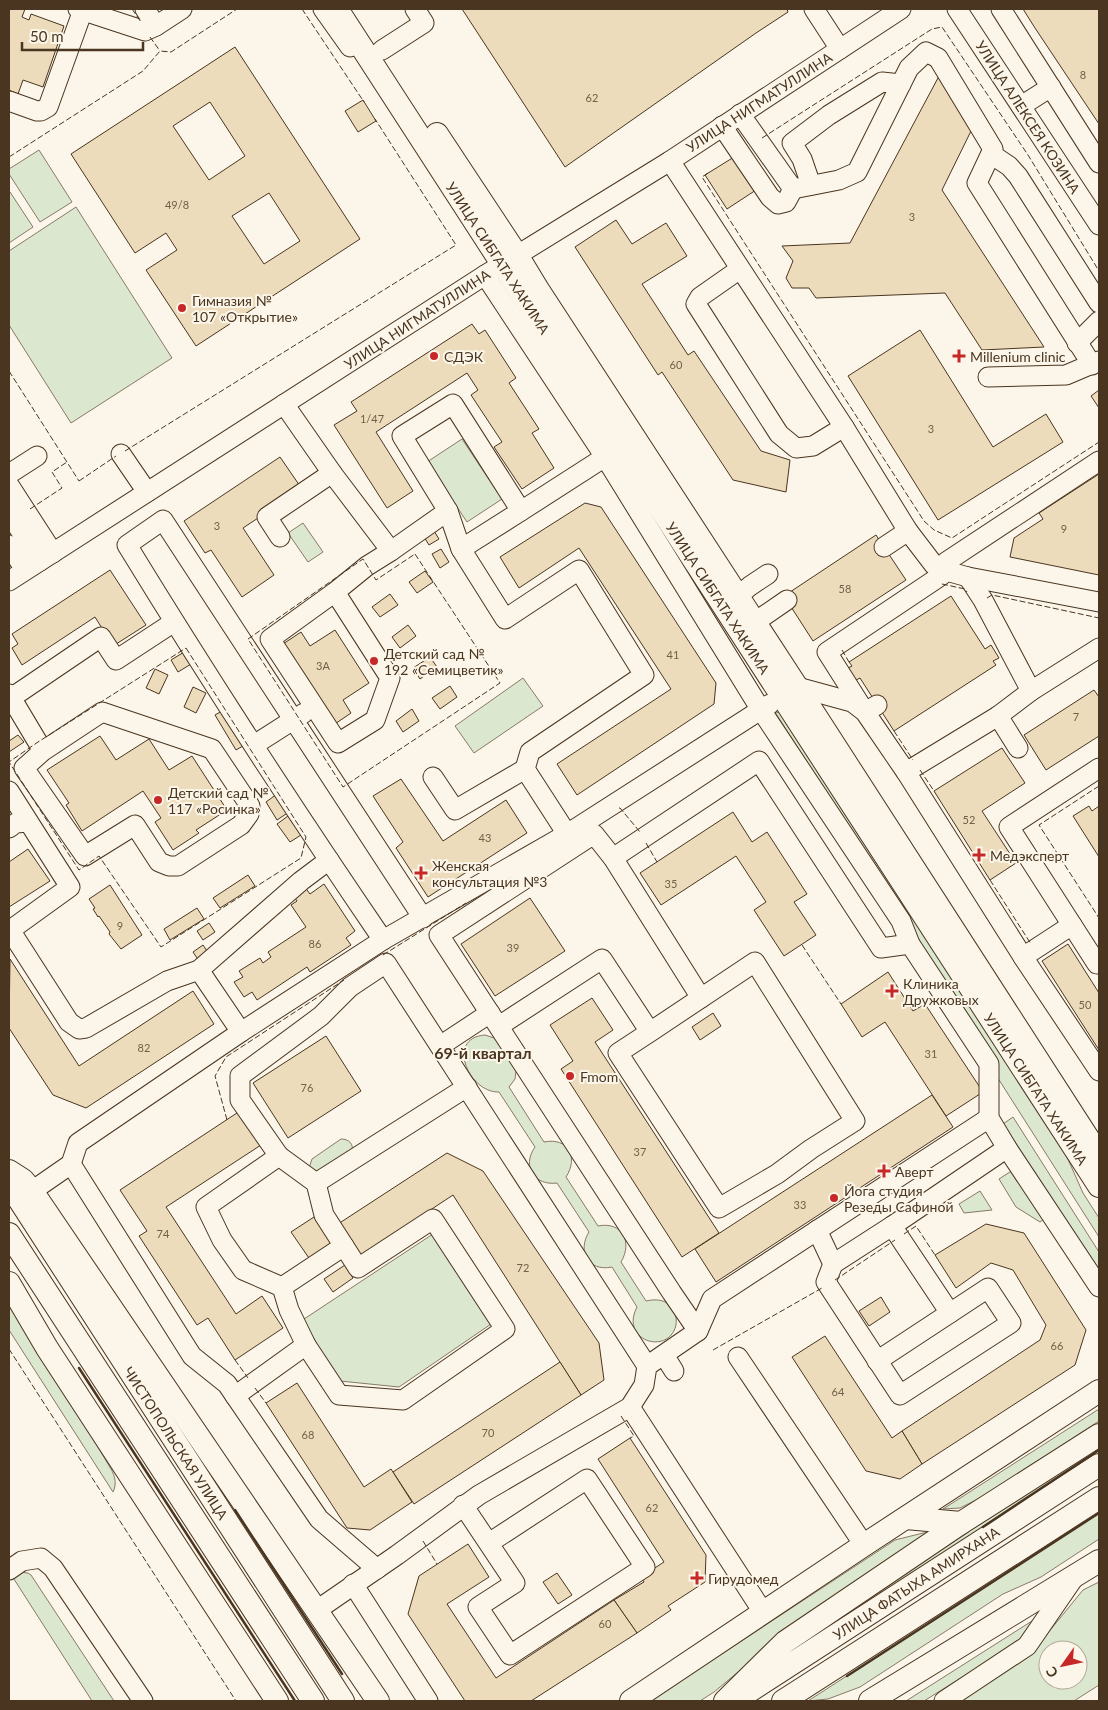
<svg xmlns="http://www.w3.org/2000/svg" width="1108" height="1710" viewBox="0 0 1108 1710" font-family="Lato,sans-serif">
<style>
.green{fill:#dce7d0;stroke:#887966;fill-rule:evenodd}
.building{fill:#ecdcbc;stroke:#4a3520;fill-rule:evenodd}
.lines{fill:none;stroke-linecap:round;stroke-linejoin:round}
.minor-casing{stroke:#4a3520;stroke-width:21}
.major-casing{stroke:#4a3520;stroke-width:24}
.minor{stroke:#fbf6e9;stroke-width:19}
.major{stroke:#fbf6e9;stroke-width:22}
.fence{stroke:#4a3520;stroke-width:1;stroke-dasharray:6 2.5;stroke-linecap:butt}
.wall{stroke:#4a3520;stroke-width:2.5}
.poi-dot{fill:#c62828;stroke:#fbf6e9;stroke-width:2}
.labels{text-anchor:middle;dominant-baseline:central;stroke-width:4;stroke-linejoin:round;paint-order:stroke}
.number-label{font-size:11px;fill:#725f47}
.street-label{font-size:14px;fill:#4a3520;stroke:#fbf6e9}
.poi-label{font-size:14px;fill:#4a3520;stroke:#fbf6e9;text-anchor:start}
.quarter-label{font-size:16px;font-weight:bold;fill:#4a3520;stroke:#fbf6e9}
</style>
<rect width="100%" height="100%" fill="#fbf6e9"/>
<!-- green -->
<g class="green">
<path d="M39 150 72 202 40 222 9 174V169Z"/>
<path d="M10 192 33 227 9 243V193Z"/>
<path d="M76 207 172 358 71 423 9 325V251Z"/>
<path d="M462 439 502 499 467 522 427 462Z"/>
<path d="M303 523 323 552 308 562 288 533Z"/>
<path d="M523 678 543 706 474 753 455 726Z"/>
<path d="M775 712 783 713 1063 1148 1083 1193 1099 1218V1237L917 951 910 922Z"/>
<path d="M485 1035 497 1039 516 1071 515 1079 509 1087 544 1142C568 1137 579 1157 566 1177L598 1226C622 1221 633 1242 621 1262L646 1301C655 1299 665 1299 671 1307 675 1312 677 1318 676 1325 669 1356 619 1341 637 1307L612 1267C588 1272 577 1251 589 1232L557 1183C535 1186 521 1167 535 1147L499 1092C469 1093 445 1038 485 1035Z"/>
<path d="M1013 1117 1099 1252V1274L1003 1124Z"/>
<path d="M341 1139C349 1139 354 1144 352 1152L319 1175 309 1168 312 1159Z"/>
<path d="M1013 1170 1046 1218 1040 1222 1016 1207 999 1179Z"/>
<path d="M980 1191 992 1210 964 1213 959 1204Z"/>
<path d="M436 1232 494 1322 399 1387 340 1381 301 1321Z"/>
<path d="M9 1300 42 1353 111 1469C115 1476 117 1484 113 1492L9 1330Z"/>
<path d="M1099 1409V1421L980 1498 960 1508 943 1509Z"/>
<path d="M1099 1447V1450L779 1662 793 1646Z"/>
<path d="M1099 1513V1539L1041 1577 1003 1594 860 1687 828 1699 808 1701Z"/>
<path d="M936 1532 785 1633 714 1692 700 1701H650L895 1540 923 1533Z"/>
<path d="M19 1572 28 1573 31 1575 114 1701H92L12 1576Z"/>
<path d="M1099 1582V1685L1074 1701H964L965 1696 1033 1651 1083 1590ZM1048 1650H1078V1680H1048Z"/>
<path d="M1043 1614 1015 1644 924 1701H906Z"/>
</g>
<!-- building -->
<g class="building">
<path d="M9 9H25L22 17 29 20 31 14 64 26 43 87 23 80 18 94 9 90Z"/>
<path d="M462 9H787L788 12 756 33 565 167Z"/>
<path d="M1023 9H1099V124L1035 28Z"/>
<path d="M235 47 360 239 196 346 146 270 177 250 166 233 135 253 71 154ZM210 102 245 156 209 180 173 126ZM269 193 300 241 264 264 232 216Z"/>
<path d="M939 76 973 127 942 190 1044 347 982 350 945 293 816 298 809 288H792L786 278 793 261 782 246 850 243Z"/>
<path d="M363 100 376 121 358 132 345 111Z"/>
<path d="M734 157 756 190 727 209 705 175Z"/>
<path d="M616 220 632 244 666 223 687 256 642 284 688 355 694 351 761 451 790 460 786 492 733 480 662 372 658 375 575 247Z"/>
<path d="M472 324 479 334 485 330 516 378 509 383 539 429 532 433 554 468 522 489 494 447 502 442 471 395 478 390 467 373 376 432 413 491 387 508 334 425 357 411 351 402Z"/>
<path d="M920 330 993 447 1046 414 1063 442 938 520 848 376Z"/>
<path d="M1099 390V408L1091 396Z"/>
<path d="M280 457 302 489 243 528 274 575 242 597 211 550 205 553 184 521Z"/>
<path d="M1099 474V575L1010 557 1014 538 1043 519 1039 513Z"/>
<path d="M585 503 601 507 716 683 714 704 577 795 557 764 671 689 579 548 519 588 500 557Z"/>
<path d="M434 531 439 539 429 545 424 537Z"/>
<path d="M876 535 906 580 813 641 784 596Z"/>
<path d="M441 549 449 562 440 568 432 554Z"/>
<path d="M110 570 146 625 113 646 95 617 22 665 12 648 18 644 12 634Z"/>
<path d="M425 571 433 582 417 593 409 582Z"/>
<path d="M390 594 398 605 380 617 372 607Z"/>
<path d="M951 596 985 649 991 645 999 658 993 661 996 665 894 731 860 678 854 681 846 669 852 666 849 662Z"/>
<path d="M408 625 416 636 400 648 392 637Z"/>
<path d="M335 630 369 683 343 700 351 713 329 728 277 648 301 632 310 646Z"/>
<path d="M189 649 196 661 178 672 171 660Z"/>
<path d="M430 657 437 667 420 679 413 668Z"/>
<path d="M155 669 168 675 159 694 146 688Z"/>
<path d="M450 686 457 697 440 709 432 698Z"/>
<path d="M193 687 206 693 196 713 184 707Z"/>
<path d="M1094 690 1099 697V736L1046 770 1024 735Z"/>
<path d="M227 708 248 743 236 750 215 715Z"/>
<path d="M412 709 419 721 403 732 396 721Z"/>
<path d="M18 735 24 742 9 752V741Z"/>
<path d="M100 736 116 760 149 739 169 770 192 756 227 810 196 830 199 833 173 850 155 822 161 818 143 791 82 831 66 805 69 803 47 770Z"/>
<path d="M1002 748 1025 783 982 811 1016 863 990 880 934 791Z"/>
<path d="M401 779 443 841 506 800 527 833 428 897 396 848 403 842 373 796Z"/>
<path d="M277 794 289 812 277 820 266 802Z"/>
<path d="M1089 806 1092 811 1099 806V857L1073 816Z"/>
<path d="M733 812 752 842 767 832 807 894 794 902 816 935 784 956 754 910 766 902 736 856 661 905 640 873Z"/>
<path d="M288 816 301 835 290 842 277 824Z"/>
<path d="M28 849 50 881 9 907V862Z"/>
<path d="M248 875 255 886 220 908 213 898Z"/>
<path d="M324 884 355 931 346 938 351 945 310 972 307 967 257 1000 252 992 244 997 234 982 243 977 239 971 260 958 263 963 271 957 268 952 306 927 291 905 297 901 292 894 304 886 310 894Z"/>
<path d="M110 885 142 935 121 949 109 934 110 932 99 916 98 917 93 909 95 908 89 899Z"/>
<path d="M530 898 565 951 495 996 461 944Z"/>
<path d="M197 908 204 919 170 940 164 929Z"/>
<path d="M209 923 215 932 203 940 197 931Z"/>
<path d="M1068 944 1099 993V1050L1042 961Z"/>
<path d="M203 945 209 954 199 961 193 952Z"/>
<path d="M10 959 79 1066 193 991 214 1024 86 1108 53 1095 9 1028Z"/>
<path d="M888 972 913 1011 925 1004 983 1092 946 1116 885 1022 862 1037 841 1004Z"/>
<path d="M592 998 613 1030 595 1042 719 1233 682 1257 561 1069 573 1061 550 1025Z"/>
<path d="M713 1013 721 1026 700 1040 692 1027Z"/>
<path d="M326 1036 361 1091 288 1138 253 1083Z"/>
<path d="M932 1095 953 1127 716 1282 695 1249Z"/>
<path d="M240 1111 261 1145 166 1207 236 1314 262 1296 283 1328 235 1360 208 1318 197 1325 139 1236 147 1231 120 1190Z"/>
<path d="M447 1153 483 1171 599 1343 604 1380 581 1395 453 1195 359 1257 338 1224Z"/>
<path d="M314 1217 333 1246 311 1261 291 1232Z"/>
<path d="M986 1224 1024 1233 1086 1330 1075 1365 922 1464 902 1431 1040 1340 1046 1325 1013 1270 991 1263 956 1288 935 1255Z"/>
<path d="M345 1265 353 1278 333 1292 324 1279Z"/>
<path d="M881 1297 890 1312 869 1326 859 1311Z"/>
<path d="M825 1336 892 1438 902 1431 922 1464 900 1479 866 1471 792 1357Z"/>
<path d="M560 1362 581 1395 414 1504 393 1472Z"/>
<path d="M297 1383 364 1487 391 1469 412 1502 370 1530 347 1528 266 1403Z"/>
<path d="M630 1438 706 1555 705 1582 668 1606 671 1610 637 1633 614 1600 644 1582 641 1577 664 1562 598 1459Z"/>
<path d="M468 1544 489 1577 447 1604 496 1678 614 1600 637 1633 531 1701H465L408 1614 419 1576Z"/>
<path d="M557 1573 572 1595 558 1604 543 1582Z"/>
</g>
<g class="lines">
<defs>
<g id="minor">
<path d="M78 9 145 31 156 26"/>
<path d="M145 9 156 26 182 9"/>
<path d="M323 9 350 47"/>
<path d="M814 9 840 49"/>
<path d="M957 9 1099 225"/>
<path d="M1001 9 1099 163"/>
<path d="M382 50 424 23 415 9"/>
<path d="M9 101 37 111H41L48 107 83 10"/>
<path d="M1021 106 1051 87"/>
<path d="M722 126 770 197 778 204 786 202 793 189 740 114"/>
<path d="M991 154 1009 166 1018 176 1099 303"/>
<path d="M670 161 844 427 908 531 934 565 950 572 968 577 1099 602"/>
<path d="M811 185 802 159 792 143 829 115 882 82 901 84"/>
<path d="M793 189 839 180 857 172 909 68 926 52 938 58 993 149 977 183 1092 365"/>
<path d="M740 269 700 297 696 304 779 434 796 448 813 446 844 427"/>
<path d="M485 275 605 457 761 710 901 921 910 944 989 1064V1118L1007 1148 1099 1287"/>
<path d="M1077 343 1099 321"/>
<path d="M988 377 1066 375 1099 361"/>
<path d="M284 404 332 473 391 551 448 511 402 436 453 404 521 511 461 549 505 619 579 570 644 675 530 752 525 769 567 834"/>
<path d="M121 454 147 492"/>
<path d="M9 474 37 456"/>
<path d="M9 485 53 553"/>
<path d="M448 511 461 549"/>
<path d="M521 511 605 457"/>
<path d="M9 513 40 561"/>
<path d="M280 537 267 517 332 473"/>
<path d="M9 545 25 570"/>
<path d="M884 547 908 531"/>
<path d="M968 577 983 600 1031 691"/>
<path d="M9 581 485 275 670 161 901 9"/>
<path d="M335 592 390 678 375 720 338 743 270 639 335 592 367 566 391 551"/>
<path d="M738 596 750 586 768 574"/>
<path d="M755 622 787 600"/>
<path d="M797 687 852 702 865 712 906 772 1023 957 1099 1071"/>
<path d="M9 694 43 751 102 712 212 749 250 806 249 814 241 825 178 866H169L159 862 135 825 85 856 24 768 43 751"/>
<path d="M11 698 101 637 116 660 174 622"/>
<path d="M877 705 865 712 827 652 942 575 946 562 1099 461"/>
<path d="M998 716 1018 748"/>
<path d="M254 745 304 713"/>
<path d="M1099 768 1009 827 1097 964 1099 963"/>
<path d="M906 772 998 716 1031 691 1099 648"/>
<path d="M433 777 455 810 525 769"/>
<path d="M9 791 70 887 9 931"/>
<path d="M9 828 16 823 28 822"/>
<path d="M613 858 759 761 881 948 910 944"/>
<path d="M10 930 69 1022 79 1029 86 1028 167 981 199 970 301 881 329 860"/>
<path d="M383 940C295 811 209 679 127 545L163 520 423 918"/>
<path d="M1023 957 1072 925"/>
<path d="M199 970 241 1032"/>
<path d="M499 1026 602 959 650 1032 618 1053 719 1208 777 1174 811 1149 855 1121 755 962 650 1032"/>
<path d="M440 1046 490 1013"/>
<path d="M279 1156 316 1183 324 1215 358 1268 433 1219 505 1329 403 1400 339 1395 306 1345 289 1310 282 1287 243 1270 222 1240 206 1207Z"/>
<path d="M279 1156 240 1100V1076L321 1016 350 987 386 963 647 1366"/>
<path d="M71 1164 192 1356 227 1384 319 1519 377 1569"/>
<path d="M316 1183 467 1087"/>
<path d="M32 1191 71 1164 78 1143 241 1032 383 940 567 834 770 704"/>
<path d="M817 1230 833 1264 892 1226 1007 1148"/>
<path d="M833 1264 826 1282 900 1395 1011 1323 988 1288 950 1313 892 1226"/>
<path d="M282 1287 344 1246"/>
<path d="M698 1331 672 1293 439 935 594 834 613 858 701 998"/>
<path d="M664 1355 674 1371"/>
<path d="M738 1357 864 1545"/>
<path d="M877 1361 950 1313"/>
<path d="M235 1396 306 1345"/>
<path d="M630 1407 763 1612"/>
<path d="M463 1505 515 1583 478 1607 510 1655 645 1567 587 1479 489 1543"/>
<path d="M9 1570 22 1561 41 1558 53 1568 143 1701"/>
<path d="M353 1584 428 1701"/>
<path d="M317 1610 397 1555 479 1495 630 1407 644 1385 647 1366 698 1331 712 1299 989 1118"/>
<path d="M944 1701 1027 1646 1073 1579"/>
</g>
<g id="major">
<path d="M337 9 1099 1186"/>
<path d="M437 134 517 255 537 288 797 687 1099 1155"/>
<path d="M9 1171 23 1180 32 1191 378 1701"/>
<path d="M9 1184 343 1701"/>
<path d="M9 1234 313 1701"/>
<path d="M9 1283 47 1348 277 1701"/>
<path d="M906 1518 961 1523"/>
<path d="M745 1694 1099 1465"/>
<path d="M631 1701 864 1545 1099 1391"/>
<path d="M725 1701 785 1642 961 1523 1099 1435"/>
<path d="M783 1701 1099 1498"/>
<path d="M870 1701 1099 1561"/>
</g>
</defs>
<!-- minor casing -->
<use href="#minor" class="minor-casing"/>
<!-- major casing -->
<use href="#major" class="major-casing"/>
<!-- minor -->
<use href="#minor" class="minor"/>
<!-- major -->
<use href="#major" class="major"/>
<!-- fence -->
<g class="fence">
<path d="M132 9 141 22"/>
<path d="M302 9 364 102"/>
<path d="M150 37 160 51"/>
<path d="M762 138 932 29 942 27 1028 155 1099 271"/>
<path d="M9 157 143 71 160 51 171 52 237 9"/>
<path d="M708 173 702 177 924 521 934 530 952 538 1099 442"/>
<path d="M9 371 79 481"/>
<path d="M125 451 456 245 375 119"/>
<path d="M79 481 116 456"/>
<path d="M30 509 62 488 52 472 67 462"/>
<path d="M415 554 500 683 343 787 248 639 363 559 376 580Z"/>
<path d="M942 584 965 589 967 592"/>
<path d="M987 598 992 595 1099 618"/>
<path d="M186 648 306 837 301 858 161 947 99 856 79 870 9 762 38 742Z"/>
<path d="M842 650 849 662"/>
<path d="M894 731 913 760"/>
<path d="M920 770 934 791"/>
<path d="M1099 786 1039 825 1099 918"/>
<path d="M619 808H620L640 832"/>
<path d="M646 843 657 862"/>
<path d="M990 880 1031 944"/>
<path d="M802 945 841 1004"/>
<path d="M383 955 466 903"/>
<path d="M227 1120 215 1076 226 1057 344 980"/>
<path d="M904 1234 916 1226 935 1255"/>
<path d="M835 1280 895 1240"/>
<path d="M9 1349 236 1701"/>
<path d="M713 1350 822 1288"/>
<path d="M235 1360 248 1378"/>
<path d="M255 1388 266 1403"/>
<path d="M621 1416 634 1436 630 1438"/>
<path d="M423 1541 437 1564"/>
</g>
<!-- wall -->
<g class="wall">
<path d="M79 1368 295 1701"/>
<path d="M235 1510 342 1674"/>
<path d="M983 1527 1099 1450"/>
<path d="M847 1676 1099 1513"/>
</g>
</g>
<!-- markers -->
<g class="poi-dot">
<circle cx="182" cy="308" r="5"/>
<circle cx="434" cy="356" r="5"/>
<path d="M956.5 348.5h5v5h5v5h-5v5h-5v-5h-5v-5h5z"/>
<circle cx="374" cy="661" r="5"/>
<circle cx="158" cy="800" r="5"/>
<path d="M976.5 847.5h5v5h5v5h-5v5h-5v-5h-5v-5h5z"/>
<path d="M418.5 865.5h5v5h5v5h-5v5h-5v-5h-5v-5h5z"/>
<path d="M889.5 983.5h5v5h5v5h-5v5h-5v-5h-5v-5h5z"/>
<circle cx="570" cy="1076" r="5"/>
<path d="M881.5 1163.5h5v5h5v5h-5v5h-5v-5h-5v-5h5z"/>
<circle cx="834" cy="1198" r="5"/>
<path d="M694.5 1570.5h5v5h5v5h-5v5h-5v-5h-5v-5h5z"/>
</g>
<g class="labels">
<!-- number labels -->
<g class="number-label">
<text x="1083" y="74">8</text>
<text x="592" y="97">62</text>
<text x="177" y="204">49/8</text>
<text x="912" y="216">3</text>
<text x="676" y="364">60</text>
<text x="372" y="418">1/47</text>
<text x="931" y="428">3</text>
<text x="217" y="525">3</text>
<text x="1064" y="528">9</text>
<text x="845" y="588">58</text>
<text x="673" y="654">41</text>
<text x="323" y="665">3А</text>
<text x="1076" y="716">7</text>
<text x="969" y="819">52</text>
<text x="485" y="837">43</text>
<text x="671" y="883">35</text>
<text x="120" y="925">9</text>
<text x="315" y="943">86</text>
<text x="513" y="947">39</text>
<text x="1085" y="1004">50</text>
<text x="144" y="1047">82</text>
<text x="931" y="1053">31</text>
<text x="307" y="1087">76</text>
<text x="640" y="1151">37</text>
<text x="800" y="1204">33</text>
<text x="163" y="1233">74</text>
<text x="523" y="1267">72</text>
<text x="1057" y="1345">66</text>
<text x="838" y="1391">64</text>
<text x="488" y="1432">70</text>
<text x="308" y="1434">68</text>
<text x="652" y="1507">62</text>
<text x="605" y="1623">60</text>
</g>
<!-- street labels -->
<g class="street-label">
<text transform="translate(759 102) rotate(-33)">УЛИЦА НИГМАТУЛЛИНА</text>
<text transform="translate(1028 117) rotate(57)">УЛИЦА АЛЕКСЕЯ КОЗИНА</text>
<text transform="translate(498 258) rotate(57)">УЛИЦА СИБГАТА ХАКИМА</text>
<text transform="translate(417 319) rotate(-33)">УЛИЦА НИГМАТУЛЛИНА</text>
<text transform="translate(718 598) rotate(57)">УЛИЦА СИБГАТА ХАКИМА</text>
<text transform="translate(1036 1089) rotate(57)">УЛИЦА СИБГАТА ХАКИМА</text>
<text transform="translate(176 1443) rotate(57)">ЧИСТОПОЛЬСКАЯ УЛИЦА</text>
<text transform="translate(916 1583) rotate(-33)">УЛИЦА ФАТЫХА АМИРХАНА</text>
</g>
<!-- poi labels -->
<g class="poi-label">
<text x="192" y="300">Гимназия №<tspan x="192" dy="16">107 «Открытие»</tspan></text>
<text x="444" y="356">СДЭК</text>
<text x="970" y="356">Millenium clinic</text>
<text x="384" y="653">Детский сад №<tspan x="384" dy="16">192 «Семицветик»</tspan></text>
<text x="168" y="792">Детский сад №<tspan x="168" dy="16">117 «Росинка»</tspan></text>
<text x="990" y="855">Медэксперт</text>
<text x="432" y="865">Женская<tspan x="432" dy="16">консультация №3</tspan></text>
<text x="903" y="983">Клиника<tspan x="903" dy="16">Дружковых</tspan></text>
<text x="580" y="1076">Fmom</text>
<text x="895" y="1171">Аверт</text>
<text x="844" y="1190">Йога студия<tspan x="844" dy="16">Резеды Сафиной</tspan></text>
<text x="708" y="1578">Гирудомед</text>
</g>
<!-- quarter labels -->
<g class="quarter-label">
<text x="483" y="1052">69-й квартал</text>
</g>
</g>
<!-- border -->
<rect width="1108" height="1710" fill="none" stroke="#4a3520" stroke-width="20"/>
<!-- north arrow -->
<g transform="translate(1063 1665) rotate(237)"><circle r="24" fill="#fbf6e9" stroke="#b4a999"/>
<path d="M0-4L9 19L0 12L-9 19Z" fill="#c62828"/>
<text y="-8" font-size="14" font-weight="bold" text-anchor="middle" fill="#4a3520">С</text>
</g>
<!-- scale -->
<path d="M22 42v8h121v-8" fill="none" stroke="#4a3520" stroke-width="2.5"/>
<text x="30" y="42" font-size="15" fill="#4a3520" stroke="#fbf6e9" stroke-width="4" paint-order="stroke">50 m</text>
</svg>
